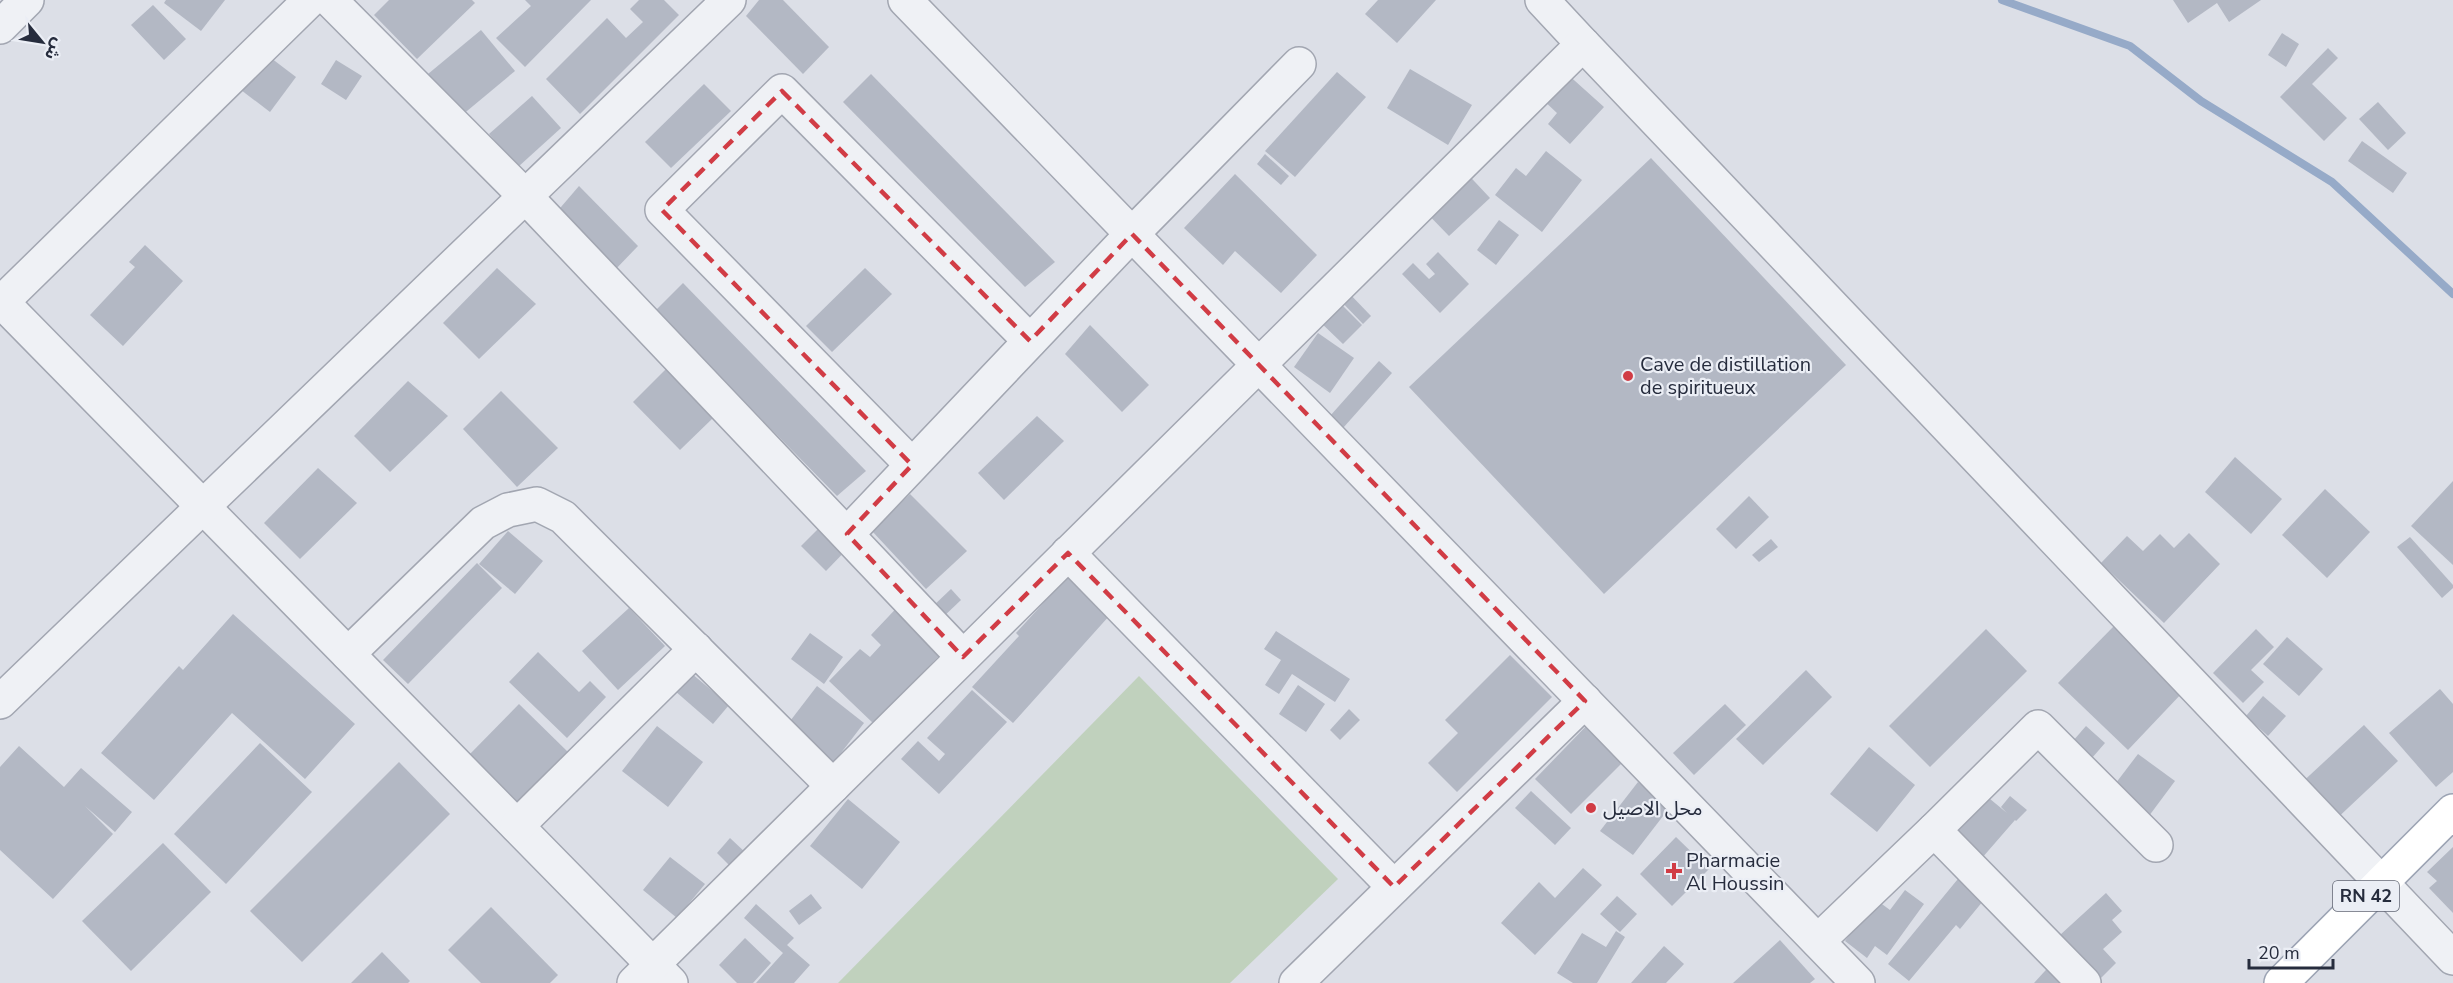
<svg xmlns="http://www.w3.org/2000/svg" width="2453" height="983" viewBox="0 0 2453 983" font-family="'Nunito Sans','Noto Sans Arabic',sans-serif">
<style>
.pitch{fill:#c0d1bd}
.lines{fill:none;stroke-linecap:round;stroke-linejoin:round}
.stream{stroke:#96aac8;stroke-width:8}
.building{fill:#b3b8c4}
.minor-casing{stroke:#a2a6b1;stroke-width:36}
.primary-casing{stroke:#9ba3b3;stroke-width:36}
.minor{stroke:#eff1f5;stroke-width:33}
.primary{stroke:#fff;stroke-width:33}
.marked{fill:none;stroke:#d13c45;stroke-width:4.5;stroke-dasharray:12 8;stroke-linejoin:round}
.poi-dot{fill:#d13c45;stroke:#ebeef5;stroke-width:2}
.labels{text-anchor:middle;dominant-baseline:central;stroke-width:4.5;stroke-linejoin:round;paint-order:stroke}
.shield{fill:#ebeef5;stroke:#616674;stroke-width:1.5}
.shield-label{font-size:18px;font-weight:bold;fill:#262c3d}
.poi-label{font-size:20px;fill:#262c3d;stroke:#ebeef5;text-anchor:start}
</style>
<rect width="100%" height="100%" fill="#dcdfe7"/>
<!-- pitch -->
<path class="pitch" d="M1139 676 1338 879 1230 983H838Z"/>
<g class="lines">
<!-- stream -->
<path class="stream" d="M2002 0 2130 46 2201 101 2332 182 2453 294"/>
</g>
<!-- building -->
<g class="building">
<path d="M166 0H225L201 31 164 3Z"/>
<path d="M389 0H472L475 3 417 59 374 15Z"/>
<path d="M525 0H591L525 67 496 38 531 6Z"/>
<path d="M639 0H664L679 15 580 114 546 79 607 18 626 38 643 22 630 9Z"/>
<path d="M759 0H783L829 47 803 74 746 16Z"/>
<path d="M1378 0H1436L1397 43 1365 14Z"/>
<path d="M2173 0H2261L2229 22 2217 3 2188 23Z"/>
<path d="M153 5 186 39 164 60 131 25Z"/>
<path d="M481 30 515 71 461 116 428 74Z"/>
<path d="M2282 33 2299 44 2286 67 2268 55Z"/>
<path d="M2328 48 2338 58 2312 84 2347 118 2324 141 2280 97Z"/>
<path d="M267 55 296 77 270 112 241 90Z"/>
<path d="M336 60 362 76 346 100 321 84Z"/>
<path d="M1410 69 1472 105 1448 145 1387 108Z"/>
<path d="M1337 72 1366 97 1295 177 1265 151Z"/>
<path d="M1565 72 1604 107 1570 144 1548 124 1557 113 1541 98Z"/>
<path d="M871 74 1055 262 1025 287 843 102Z"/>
<path d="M704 84 731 111 671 168 645 142Z"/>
<path d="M532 96 561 128 518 167 489 134Z"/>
<path d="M2378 102 2406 133 2388 150 2359 119Z"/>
<path d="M2362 141 2407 173 2393 193 2348 161Z"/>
<path d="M1546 151 1582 180 1542 232 1495 195 1516 168 1526 176Z"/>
<path d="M1265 154 1289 176 1281 185 1257 164Z"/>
<path d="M1651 158 1846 365 1604 594 1409 387Z"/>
<path d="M1460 166 1490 198 1449 236 1419 205Z"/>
<path d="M1235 174 1317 255 1281 293 1235 251 1223 265 1184 228Z"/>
<path d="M579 186 638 246 612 273 555 214Z"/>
<path d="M1499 220 1519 235 1496 265 1477 250Z"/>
<path d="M145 245 183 281 123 346 90 315 135 267 129 262Z"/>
<path d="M1438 252 1469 284 1440 313 1402 274 1413 263 1429 279 1435 274 1426 264Z"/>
<path d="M497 268 536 304 479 359 443 323Z"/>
<path d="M865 268 892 294 832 352 806 326Z"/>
<path d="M683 283 866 471 837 496 655 311Z"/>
<path d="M1345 289 1371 316 1363 324 1337 297Z"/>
<path d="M1335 298 1362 325 1343 344 1316 318Z"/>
<path d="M1090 325 1149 385 1122 412 1065 354Z"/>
<path d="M1318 333 1354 358 1330 393 1294 367Z"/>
<path d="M1379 361 1392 373 1343 428 1330 416Z"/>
<path d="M666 369 714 417 680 450 633 402Z"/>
<path d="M408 381 448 416 390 472 354 436Z"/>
<path d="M501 391 558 448 517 487 463 429Z"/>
<path d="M1037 416 1064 441 1004 500 978 473Z"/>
<path d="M2235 457 2282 499 2251 534 2205 492Z"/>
<path d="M318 468 357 503 300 559 264 523Z"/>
<path d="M2453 481V565L2411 526Z"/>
<path d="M2325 489 2370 532 2327 578 2282 535Z"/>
<path d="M910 494 967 551 926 589 872 531Z"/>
<path d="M1749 496 1769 517 1736 549 1716 529Z"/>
<path d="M828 519 853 543 826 571 801 546Z"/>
<path d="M508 531 543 561 515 594 479 564Z"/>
<path d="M2189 533 2220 564 2164 623 2101 563 2127 536 2143 551 2160 534 2174 548Z"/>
<path d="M2410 537 2453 585V588L2442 598 2397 547Z"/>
<path d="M1771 539 1778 547 1759 562 1752 555Z"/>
<path d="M477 563 502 588 408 684 383 660Z"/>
<path d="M1067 577 1110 615 1013 723 972 687 1019 636 1016 633Z"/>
<path d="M951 589 961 600 941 619 931 608Z"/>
<path d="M906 598 952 642 874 724 829 681 860 649 870 657 881 645 871 635Z"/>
<path d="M629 608 665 646 618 690 582 651Z"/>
<path d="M233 614 355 724 305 779 232 713 154 800 101 753 179 666 183 670Z"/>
<path d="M2114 626 2183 692 2128 750 2058 683Z"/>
<path d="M1986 629 2027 671 1930 767 1889 726Z"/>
<path d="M2256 629 2274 647 2251 670 2264 682 2243 703 2213 673Z"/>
<path d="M1276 631 1350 679 1335 702 1292 674 1279 694 1265 685 1281 660 1264 649Z"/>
<path d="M810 633 843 657 824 684 791 659Z"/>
<path d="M2287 637 2323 669 2299 696 2263 664Z"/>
<path d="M538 652 579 692 590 681 606 697 567 738 509 682Z"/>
<path d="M1510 655 1552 697 1457 792 1428 763 1458 733 1445 720Z"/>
<path d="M1806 670 1832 697 1763 765 1736 739Z"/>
<path d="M691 673 729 705 713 724 675 691Z"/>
<path d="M1298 685 1325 704 1306 732 1279 714Z"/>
<path d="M817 686 864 723 831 766 784 729Z"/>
<path d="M2440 689 2453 704V772L2436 787 2389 733Z"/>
<path d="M972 690 1007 722 939 794 901 759 918 741 939 761 945 754 927 738Z"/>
<path d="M2263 696 2286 716 2268 736 2246 716Z"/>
<path d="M519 704 569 753 519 804 469 755Z"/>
<path d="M1725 704 1746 725 1694 775 1673 753Z"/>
<path d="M1349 709 1360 720 1340 740 1330 730Z"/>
<path d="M1592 720 1629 756 1571 814 1535 779Z"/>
<path d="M2364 725 2398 761 2331 824 2297 787Z"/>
<path d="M657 726 703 762 668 807 622 771Z"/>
<path d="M2086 726 2105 743 2085 766 2066 749Z"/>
<path d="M260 743 312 792 226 884 174 834Z"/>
<path d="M19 746 64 787 81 768 132 812 115 832 85 806 113 834 53 899 0 850V767Z"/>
<path d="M1869 747 1915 785 1877 832 1830 794Z"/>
<path d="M2138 754 2175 781 2143 824 2106 796Z"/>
<path d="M399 762 450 814 302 962 250 911Z"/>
<path d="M1638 782 1670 807 1633 855 1600 831Z"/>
<path d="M1531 791 1571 828 1555 845 1515 808Z"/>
<path d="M1984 794 2007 813 2001 807 2010 796 2027 810 2016 821 2015 820 1975 866 1945 840Z"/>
<path d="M848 799 900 842 862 889 810 846Z"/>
<path d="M1676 837 1709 869 1672 906 1640 874Z"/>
<path d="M730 838 747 854 733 869 717 853Z"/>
<path d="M163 843 211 892 131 971 82 921Z"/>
<path d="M2453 847V913L2429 888 2437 881 2427 872Z"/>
<path d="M670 857 705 884 677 918 643 890Z"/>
<path d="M1583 868 1602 885 1535 955 1501 923 1539 882 1555 898Z"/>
<path d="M1962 874 1988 895 1960 929 1956 925 1909 981 1888 964Z"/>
<path d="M1905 890 1924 904 1887 955 1875 946 1867 958 1845 941 1875 899 1890 910Z"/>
<path d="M2106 893 2122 911 2112 920 2122 932 2103 949 2116 963 2100 979 2060 935Z"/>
<path d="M811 894 822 908 799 925 789 911Z"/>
<path d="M1617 896 1637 914 1620 932 1600 914Z"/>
<path d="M756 904 794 938 787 945 810 965 794 983H756L783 953 744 918Z"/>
<path d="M491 907 558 975 550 983H481L448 950Z"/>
<path d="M1616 931 1625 937 1597 983H1573L1557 973 1582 933 1606 947Z"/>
<path d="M745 938 771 963 753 983H737L719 965Z"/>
<path d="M1780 940 1815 979 1810 983H1733Z"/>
<path d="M1664 946 1684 964 1666 983H1631Z"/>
<path d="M382 952 410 981 408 983H351Z"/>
<path d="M2055 960 2068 983H2034Z"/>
</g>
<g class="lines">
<defs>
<g id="minor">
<path d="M330 0 525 196 963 657"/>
<path d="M905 0 1858 983"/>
<path d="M1542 0 1583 44"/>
<path d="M0 27 27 0"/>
<path d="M0 300 671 983"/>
<path d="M2 302 310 0"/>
<path d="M912 465 662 210 782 91 1030 341"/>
<path d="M847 534 1132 234 1299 64"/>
<path d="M1068 553 1394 887"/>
<path d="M348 654 483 523 508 510 537 504 563 517 833 786"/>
<path d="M0 702 729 0"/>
<path d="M517 826 696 649"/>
<path d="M1934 830 2038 727 2156 845"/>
<path d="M1818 941 1934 830 2084 983"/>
<path d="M634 983 1583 44 2453 958"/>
<path d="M1296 983 1585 701"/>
</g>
<path id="primary" d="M2281 983 2453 811"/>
</defs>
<!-- minor casing -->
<use href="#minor" class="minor-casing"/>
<!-- primary casing -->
<use href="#primary" class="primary-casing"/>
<!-- minor -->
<use href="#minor" class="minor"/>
<!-- primary -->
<use href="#primary" class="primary"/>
</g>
<!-- marked area -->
<path class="marked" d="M782 91 1030 341 1132 234 1585 701 1394 887 1068 553 963 657 847 534 912 465 662 210Z"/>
<!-- markers -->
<g class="poi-dot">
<circle cx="1628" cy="376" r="6"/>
<circle cx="1591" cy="808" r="6"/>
<path d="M1671 862h6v6h6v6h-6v6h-6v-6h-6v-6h6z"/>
</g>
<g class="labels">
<!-- shield labels -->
<rect class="shield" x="2333" y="881" width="66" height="30" rx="4.5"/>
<g class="shield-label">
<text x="2366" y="896">RN 42</text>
</g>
<!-- poi labels -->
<g class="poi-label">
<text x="1640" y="364">Cave de distillation<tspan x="1640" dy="23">de spiritueux</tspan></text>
<text x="1603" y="808">محل الاصيل</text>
<text x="1686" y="860">Pharmacie<tspan x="1686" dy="23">Al Houssin</tspan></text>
</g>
</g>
<!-- north arrow -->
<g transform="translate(42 42) rotate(120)" stroke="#ebeef5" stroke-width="4.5" paint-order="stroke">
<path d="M0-4.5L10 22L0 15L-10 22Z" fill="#262c3d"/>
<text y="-9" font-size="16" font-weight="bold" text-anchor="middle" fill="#262c3d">ش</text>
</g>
<!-- scale -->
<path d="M2249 959v9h84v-9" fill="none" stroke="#262c3d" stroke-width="3"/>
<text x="2258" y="959" font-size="18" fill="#262c3d" stroke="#ebeef5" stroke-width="4.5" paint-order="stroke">20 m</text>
</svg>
